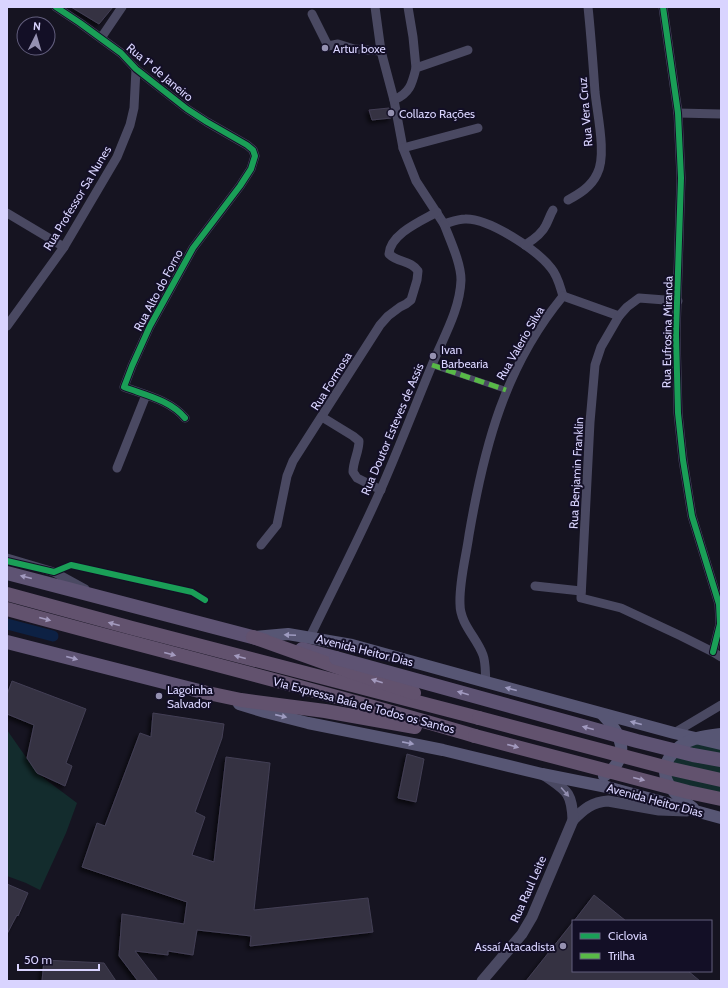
<svg xmlns="http://www.w3.org/2000/svg" width="728" height="988" viewBox="0 0 728 988" font-family="Cabin,sans-serif">
<style>
.green{fill:#132c2d}
.lines{fill:none;stroke-linecap:round;stroke-linejoin:round}
.canal{stroke:#0d2144;stroke-width:11}
.building{fill:#343243;stroke:#433f54;filter:url(#shadow)}
.pedestrian{stroke:#4a4962;stroke-width:6}
.minor{stroke:#4a4962;stroke-width:9}
.tertiary{stroke:#4a4962;stroke-width:11}
.secondary{stroke:#575674;stroke-width:12}
.primary{stroke:#5e5373;stroke-width:14}
.trunk{stroke:#62526e;stroke-width:14}
.primary-bridge{stroke:#5e5373;stroke-width:14}
.trunk-bridge{stroke:#62526e;stroke-width:14}
.quiet{stroke:#58b947;stroke-width:5;stroke-dasharray:10 5;stroke-linecap:butt}
.cycleway-casing{stroke:#130f26;stroke-width:8}
.cycleway{stroke:#1a9f57;stroke-width:6}
.oneway{fill:#a29ac0}
.oneway2{fill:#a39abe}
.oneway3{fill:#9e9bc0}
.oneway4{fill:#928eb0}
.poi-dot{fill:#9591b1;stroke:#130f26;stroke-width:1.5}
.labels{text-anchor:middle;dominant-baseline:central;stroke-width:4;stroke-linejoin:round;paint-order:stroke}
.poi-label{font-size:12px;fill:#d9d4ff;stroke:#130f26;text-anchor:start}
.street-label{font-size:12px;fill:#d9d4ff;stroke:#130f26}
</style>
<defs>
<filter id="shadow"><feDropShadow dx="-3" dy="3" stdDeviation="2" flood-color="#0009"/></filter>
</defs>
<rect width="100%" height="100%" fill="#161421"/>
<!-- green -->
<g class="green">
<path d="M7 730 37 773 77 803 66 833 40 890 26 883 7 876Z"/>
<path d="M685 733 721 740V802L664 783 670 748Z"/>
</g>
<g class="lines">
<!-- canal -->
<path class="canal" d="M7 624 53 636"/>
</g>
<!-- building -->
<g class="building">
<path d="M71 7H113L99 24Z"/>
<path d="M389 108 391 118 372 120 369 110Z"/>
<path d="M12 681 86 709 66 763 72 766 65 786 37 773 27 758 34 725 7 714V695Z"/>
<path d="M153 713 224 724 222 738 195 812 205 817 192 855 214 862 226 757 270 763 254 910 368 898 373 932 250 946 251 936 197 930 193 955 168 951V955L135 951 158 981H138L119 956 122 914 184 924 187 902 82 867 97 823 105 826 140 733 151 737Z"/>
<path d="M407 754 424 759 416 802 398 798Z"/>
<path d="M7 884 28 893 18 916 17 915 7 934Z"/>
<path d="M594 895 626 921H574Z"/>
<path d="M573 922V971H688L700 981H526Z"/>
<path d="M44 960 104 963 116 981H42Z"/>
</g>
<g class="lines">
<!-- pedestrian -->
<path class="pedestrian" d="M432 365 506 390"/>
<!-- minor -->
<g class="minor">
<path d="M56 7 80 23 121 53 136 69 187 109 207 122 247 145 253 150 255 156 251 169 240 186 193 248 150 326 132 366 124 387C145 395 170 400 185 418"/>
<path d="M375 7 381 51 394 100 403 148 416 181 444 224C451 222 458 219 465 219 489 218 537 250 551 268 558 276 560 287 563 296"/>
<path d="M408 7 413 37 416 68"/>
<path d="M663 7 678 113 681 178 676 334 678 413 683 460 692 516 719 604 720 624 713 652"/>
<path d="M312 14 328 46 338 44 354 49 381 51"/>
<path d="M101 38 122 7"/>
<path d="M394 100C410 93 412 84 416 68L468 50"/>
<path d="M678 113 721 114"/>
<path d="M403 148 478 128"/>
<path d="M568 200C579 194 591 187 597 174 607 156 597 113 595 92 593 64 591 35 588 7"/>
<path d="M7 213 64 247"/>
<path d="M525 245C533 240 542 234 546 225 549 219 550 215 553 210"/>
<path d="M563 296 619 316 601 347 595 365 590 422 581 598 621 608 681 636 713 652 721 657"/>
<path d="M619 316 627 307 639 298 678 301"/>
<path d="M7 326 64 247 117 157 130 125 134 108 136 69"/>
<path d="M322 417 353 436 359 441C359 452 353 461 353 472L357 478 381 490"/>
<path d="M117 468 146 395"/>
<path d="M261 545 277 525 287 476 293 461 380 325 388 316 400 307 406 304 411 300 417 280 418 271C411 260 398 263 389 254 390 234 421 221 437 212"/>
<path d="M7 558 54 572 85 589"/>
<path d="M535 586 581 591"/>
<path d="M310 637C334 587 359 539 381 489 399 448 415 406 432 365 443 338 460 310 461 280 461 263 450 240 444 224"/>
<path d="M486 682C485 674 486 663 483 655 477 638 460 624 460 604 459 582 466 557 469 535 484 447 505 366 563 296"/>
<path d="M674 733 721 705"/>
</g>
<!-- tertiary -->
<g class="tertiary">
<path d="M573 820C584 809 592 802 608 801L659 810 687 811"/>
<path d="M482 981 522 934 532 917 573 820C572 790 565 790 543 774"/>
</g>
<!-- secondary -->
<g class="secondary">
<path d="M254 637 288 634 352 645 486 682 674 733 721 744"/>
<path d="M239 704 265 712 308 723 443 750 542 774 607 787 721 818"/>
<path d="M602 714C622 734 632 757 604 776"/>
<path d="M693 808C685 802 677 797 672 789 654 767 674 745 697 738 704 736 713 735 721 734"/>
</g>
<!-- primary -->
<g class="primary">
<path d="M7 573 264 640"/>
<path d="M7 642 203 692"/>
<path d="M302 649 336 658"/>
</g>
<!-- trunk -->
<g class="trunk">
<path d="M7 594 132 628 479 718"/>
<path d="M7 609C163 652 320 690 475 736"/>
<path d="M253 637 334 666 414 693"/>
<path d="M203 692 241 700 325 711 415 727"/>
</g>
<!-- primary-bridge -->
<path class="primary-bridge" d="M336 658 637 741 693 755 721 760"/>
<!-- trunk-bridge -->
<g class="trunk-bridge">
<path d="M479 718 672 769 721 780"/>
<path d="M475 736 688 792 721 799"/>
</g>
<!-- quiet -->
<path class="quiet" d="M432 365 506 390"/>
<defs>
<g id="cycleway">
<path d="M56 7 80 23 121 53 136 69 187 109 207 122 247 145 253 150 255 156 251 169 240 186 193 248 150 326 132 366 124 387C145 395 170 400 185 418"/>
<path d="M663 7 678 113 681 178 676 334 678 413 683 460 692 516 719 604 720 624 713 652"/>
<path d="M7 561 54 572 71 565 192 592 205 600"/>
</g>
</defs>
<!-- cycleway casing -->
<use href="#cycleway" class="cycleway-casing"/>
<!-- cycleway -->
<use href="#cycleway" class="cycleway"/>
</g>
<!-- one-way arrows -->
<defs><path id="oneway-solid" d="M-6-.8H1V-3.2L6.5 0L1 3.2V.8H-6Z"/></defs>
<g class="oneway">
<use href="#oneway-solid" transform="translate(26 577) rotate(-166)"/>
<use href="#oneway-solid" transform="translate(72 658) rotate(15)"/>
<use href="#oneway-solid" transform="translate(463 693) rotate(-164)"/>
<use href="#oneway-solid" transform="translate(588 728) rotate(-165)"/>
</g>
<g class="oneway2">
<use href="#oneway-solid" transform="translate(45 619) rotate(15)"/>
<use href="#oneway-solid" transform="translate(114 624) rotate(-165)"/>
<use href="#oneway-solid" transform="translate(170 654) rotate(15)"/>
<use href="#oneway-solid" transform="translate(240 657) rotate(-165)"/>
<use href="#oneway-solid" transform="translate(377 681) rotate(-162)"/>
<use href="#oneway-solid" transform="translate(513 746) rotate(15)"/>
<use href="#oneway-solid" transform="translate(639 779) rotate(14)"/>
</g>
<g class="oneway3">
<use href="#oneway-solid" transform="translate(290 635) rotate(-178)"/>
<use href="#oneway-solid" transform="translate(511 689) rotate(-165)"/>
<use href="#oneway-solid" transform="translate(281 716) rotate(13)"/>
<use href="#oneway-solid" transform="translate(636 723) rotate(-165)"/>
<use href="#oneway-solid" transform="translate(408 743) rotate(11)"/>
</g>
<use class="oneway4" href="#oneway-solid" transform="translate(565 792) rotate(49)"/>
<!-- markers -->
<g class="poi-dot">
<circle cx="325" cy="48" r="4"/>
<circle cx="391" cy="113" r="4"/>
<circle cx="433" cy="356" r="4"/>
<circle cx="159" cy="696" r="4"/>
<circle cx="563" cy="946" r="4"/>
</g>
<g class="labels">
<!-- poi labels -->
<g class="poi-label">
<text x="333" y="48">Artur boxe</text>
<text x="399" y="113">Collazo Rações</text>
<text x="441" y="349">Ivan<tspan x="441" dy="14">Barbearia</tspan></text>
<text x="167" y="689">Lagoinha<tspan x="167" dy="14">Salvador</tspan></text>
<text x="555" y="946" text-anchor="end">Assaí Atacadista</text>
</g>
<!-- street labels -->
<g class="street-label">
<text transform="translate(160 72) rotate(40)">Rua 1ª de Janeiro</text>
<text transform="translate(585 112) rotate(-95)">Rua Vera Cruz</text>
<text transform="translate(77 198) rotate(-59)">Rua Professor Sa Nunes</text>
<text transform="translate(158 290) rotate(-62)">Rua Alto do Forno</text>
<text transform="translate(667 332) rotate(-89)">Rua Eufrosina Miranda</text>
<text transform="translate(520 343) rotate(-60)">Rua Valerio Silva</text>
<text transform="translate(331 381) rotate(-58)">Rua Formosa</text>
<text transform="translate(392 429) rotate(-67)">Rua Doutor Esteves de Assis</text>
<text transform="translate(576 473) rotate(-87)">Rua Benjamin Franklin</text>
<text transform="translate(365 650) rotate(14)">Avenida Heitor Dias</text>
<text transform="translate(364 705) rotate(15)">Via Expressa Baía de Todos os Santos</text>
<text transform="translate(655 800) rotate(15)">Avenida Heitor Dias</text>
<text transform="translate(528 889) rotate(-66)">Rua Raul Leite</text>
</g>
</g>
<!-- border -->
<rect width="728" height="988" fill="none" stroke="#d9d4ff" stroke-width="16"/>
<!-- legend -->
<rect x="572" y="920" width="140" height="52" fill="#130f26" stroke="#625e7d"/>
<rect x="580" y="933" width="20" height="6" fill="#1a9f57" stroke="#625e7d"/>
<text x="608" y="940" font-size="12" fill="#d9d4ff">Ciclovia</text>
<rect x="580" y="953" width="20" height="6" fill="#58b947" stroke="#625e7d"/>
<text x="608" y="960" font-size="12" fill="#d9d4ff">Trilha</text>
<!-- north arrow -->
<g transform="translate(36 36) rotate(5)"><circle r="19" fill="#130f26" stroke="#625e7d"/>
<path d="M0-3L7 15L0 10L-7 15Z" fill="#9591b1"/>
<text y="-6" font-size="11" font-weight="bold" text-anchor="middle" fill="#d9d4ff">N</text>
</g>
<!-- scale -->
<path d="M18 964v6h81v-6" fill="none" stroke="#d9d4ff" stroke-width="2"/>
<text x="24" y="964" font-size="12" fill="#d9d4ff" stroke="#130f26" stroke-width="3" paint-order="stroke">50 m</text>
</svg>
